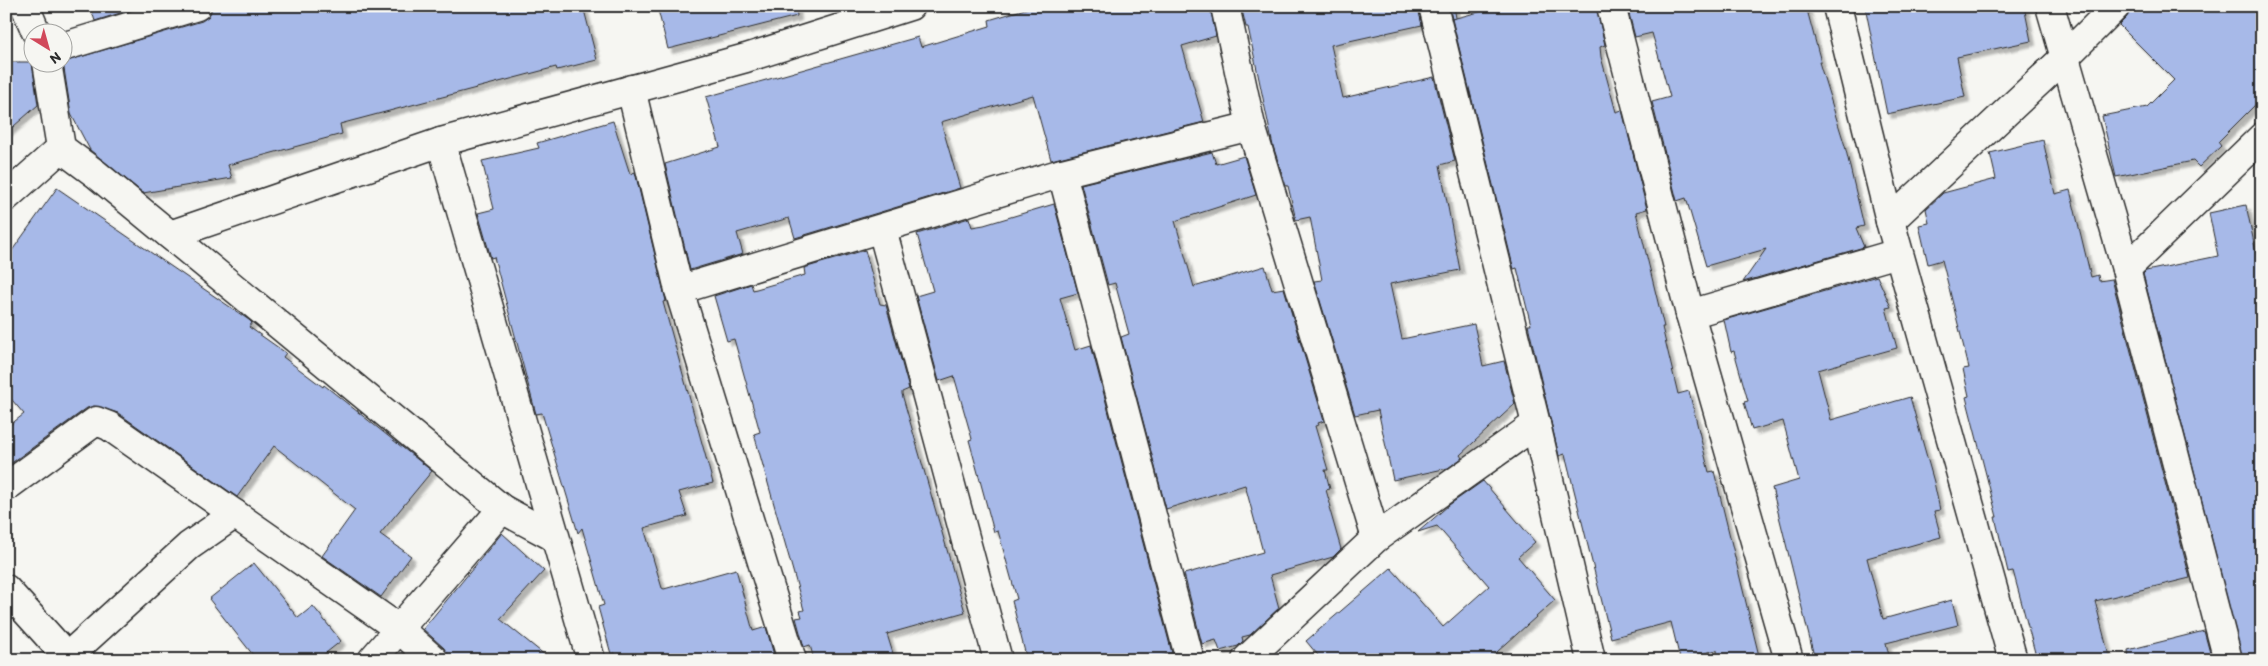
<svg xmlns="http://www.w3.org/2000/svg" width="2268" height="666" viewBox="0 0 2268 666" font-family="Itim,sans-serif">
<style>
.building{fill:#a7b9e8;stroke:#2b2b2b;filter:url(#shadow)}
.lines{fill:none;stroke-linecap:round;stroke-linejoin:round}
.minor-casing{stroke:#2b2b2b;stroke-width:31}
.minor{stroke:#f6f6f2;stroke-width:28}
</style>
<defs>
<filter id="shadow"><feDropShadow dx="4.5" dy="4.5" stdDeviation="1" flood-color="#0004"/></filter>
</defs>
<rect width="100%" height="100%" fill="#f6f6f2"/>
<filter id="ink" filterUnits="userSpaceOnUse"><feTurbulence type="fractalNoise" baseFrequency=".02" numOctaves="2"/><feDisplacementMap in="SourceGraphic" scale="10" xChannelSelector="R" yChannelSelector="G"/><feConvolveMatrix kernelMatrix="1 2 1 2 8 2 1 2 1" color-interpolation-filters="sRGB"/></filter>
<g filter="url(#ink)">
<!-- building -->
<g class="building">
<path d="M90 6H136V8L95 21Z"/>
<path d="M212 6H583L597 60 557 70 556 67 340 124 342 134 228 165 232 178 143 193 90 150 71 114 63 62 202 21 209 16Z"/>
<path d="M657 6H796L797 16 668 49Z"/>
<path d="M1035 6H1210L1216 36 1182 46 1204 122 1051 160 1033 95 941 122 960 188 795 238 789 218 737 233 743 254 690 270 665 164 720 147 706 97 918 37 921 47 990 26 989 20Z"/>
<path d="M1241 6H1418L1422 25 1331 45 1343 98 1434 77 1455 161 1440 165 1460 270 1390 284 1402 339 1474 324 1483 366 1504 361 1515 404 1460 455 1462 458 1448 468 1393 480 1378 410 1355 415 1314 281 1322 280 1310 217 1296 220 1288 186H1286L1273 146 1248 27H1246Z"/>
<path d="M1449 6H1454L1456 18 1502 6H1596L1605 45 1600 47 1601 57 1616 112 1622 110 1647 209 1636 212 1664 327H1662L1678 394 1689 391 1709 472 1714 471 1760 660H1718L1717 650 1680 659 1671 622 1611 638 1565 454 1559 456 1528 325H1531L1517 268 1514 269 1512 262 1452 19 1455 18 1452 19Z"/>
<path d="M1627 6H1806L1821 62H1819L1845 146 1864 226 1856 228 1864 247 1743 282 1766 249 1706 266 1686 198 1677 201 1652 102 1670 97 1652 33 1635 37Z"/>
<path d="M1865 6H2024L2031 41 1957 57 1965 97 1887 114Z"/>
<path d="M2131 6H2262V98L2218 142 2221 146 2199 167 2193 161 2116 177 2102 116 2147 107 2174 80 2119 25 2127 17Z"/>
<path d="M6 62H32L38 105 6 133Z"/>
<path d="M613 121 630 174 635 172 666 301 663 302 713 483 679 492 687 516 644 528 662 588 664 589 736 569 753 631 766 627 774 655 759 660H617L615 653 611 654 598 607 604 605 582 528 578 533 542 413 536 414 494 257 491 258 478 213 494 209 482 161 539 148 537 143Z"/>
<path d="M2043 140 2055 194 2070 190 2091 277 2098 275 2099 281 2112 279 2190 578 2095 601 2110 660H2037L2013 571 2008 572 1995 517H1997L1966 397 1969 396 1963 369 1969 368 1942 260 1928 264 1919 225 1929 223 1926 209 1943 193 1996 179 1990 153Z"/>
<path d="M1212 152 1216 164 1244 156 1256 195 1175 221 1194 287 1265 266 1272 290 1284 288 1324 421 1318 423 1319 425 1315 426 1328 470H1325L1330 489 1326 490 1331 507H1329L1341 549 1333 557 1270 575 1279 608 1250 635 1242 637 1243 641 1238 646 1220 651 1216 640 1202 644 1184 574 1263 552 1245 485 1166 509 1121 337 1129 334 1115 283 1108 285 1081 184Z"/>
<path d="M57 188 249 320 252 323 249 327 286 353 283 357 323 387 324 385 432 471 380 534 411 556 381 597 322 556 355 510 274 446 237 497 118 413 94 406 87 408 6 467V428L24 414 6 393V259Z"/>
<path d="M1054 204 1078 293 1060 298 1075 350 1091 345 1172 653 1148 660H1027L1012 601 1017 599 998 531 994 532 969 440 972 439 954 376 939 381 916 296 933 291 917 234 969 218 972 227 984 225Z"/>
<path d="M2246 205 2257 257 2262 256V660H2243L2143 274 2146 271 2218 256 2209 213Z"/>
<path d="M865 250 880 304 886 305 909 389 902 392V394L965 612 887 634 895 660H814L810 645 804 647 796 618 802 617 800 611 804 610 754 434 760 432 734 339 727 341 714 296 751 284 753 290 805 275 804 268Z"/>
<path d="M1877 276 1891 307 1886 308 1897 348 1818 370 1831 420 1910 397 1934 482 1940 510 1934 511 1941 537 1867 558 1883 619 1952 600 1958 625 1886 643 1890 660H1815L1772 488 1799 480 1783 421 1752 430 1744 402 1748 401 1734 351 1731 352 1724 320Z"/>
<path d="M1483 481 1535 542 1518 557 1555 600 1488 660H1322L1306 641 1391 568 1443 627 1489 586 1437 526 1418 532 1449 505Z"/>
<path d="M502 533 544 571 500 619 551 660H450L444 648 423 629Z"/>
<path d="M254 563 298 618 313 606 341 641 317 660H257L209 599Z"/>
<path d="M2204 631 2212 660H2129L2128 650Z"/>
</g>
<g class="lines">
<defs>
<g id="minor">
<path d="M25 6 36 32"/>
<path d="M1225 6 1251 126 1376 538"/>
<path d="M1433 6 1536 424 1591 660"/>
<path d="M1611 6 1690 314 1789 660"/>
<path d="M1837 6 1890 221 2013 660"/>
<path d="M2050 6 2126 269 2228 660"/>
<path d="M62 47 197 6"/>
<path d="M47 62 61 148 96 174 502 509 554 537"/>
<path d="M631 89 679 290 792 660"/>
<path d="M441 142 591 660"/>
<path d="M1062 173 1190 660"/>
<path d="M6 197 61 148"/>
<path d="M1890 221 2064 58 2116 6"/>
<path d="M882 229 998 660"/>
<path d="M170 235 441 142 746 58 910 6"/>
<path d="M2126 269 2262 137"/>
<path d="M679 290 1062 173 1251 126"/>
<path d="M1690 314 1898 253"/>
<path d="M6 487 96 421 109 426 399 629 434 660"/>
<path d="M6 589 70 660"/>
<path d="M67 657 189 546 235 514"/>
<path d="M372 660 502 509"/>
<path d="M1246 660 1376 538 1536 424"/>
</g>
</defs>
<!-- minor casing -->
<use href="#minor" class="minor-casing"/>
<!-- minor -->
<use href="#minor" class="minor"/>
</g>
</g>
<!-- margin -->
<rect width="2268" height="666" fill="none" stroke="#f6f6f2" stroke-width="25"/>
<rect x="12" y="12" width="2243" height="641" fill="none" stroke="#2b2b2b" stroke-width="2" filter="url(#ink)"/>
<!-- north arrow -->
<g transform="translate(48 48) rotate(143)"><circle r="24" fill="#f6f6f2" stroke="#a5a5a2"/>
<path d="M0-4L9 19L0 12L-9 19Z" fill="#d1495b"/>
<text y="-8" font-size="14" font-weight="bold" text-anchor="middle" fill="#2b2b2b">N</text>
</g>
</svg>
